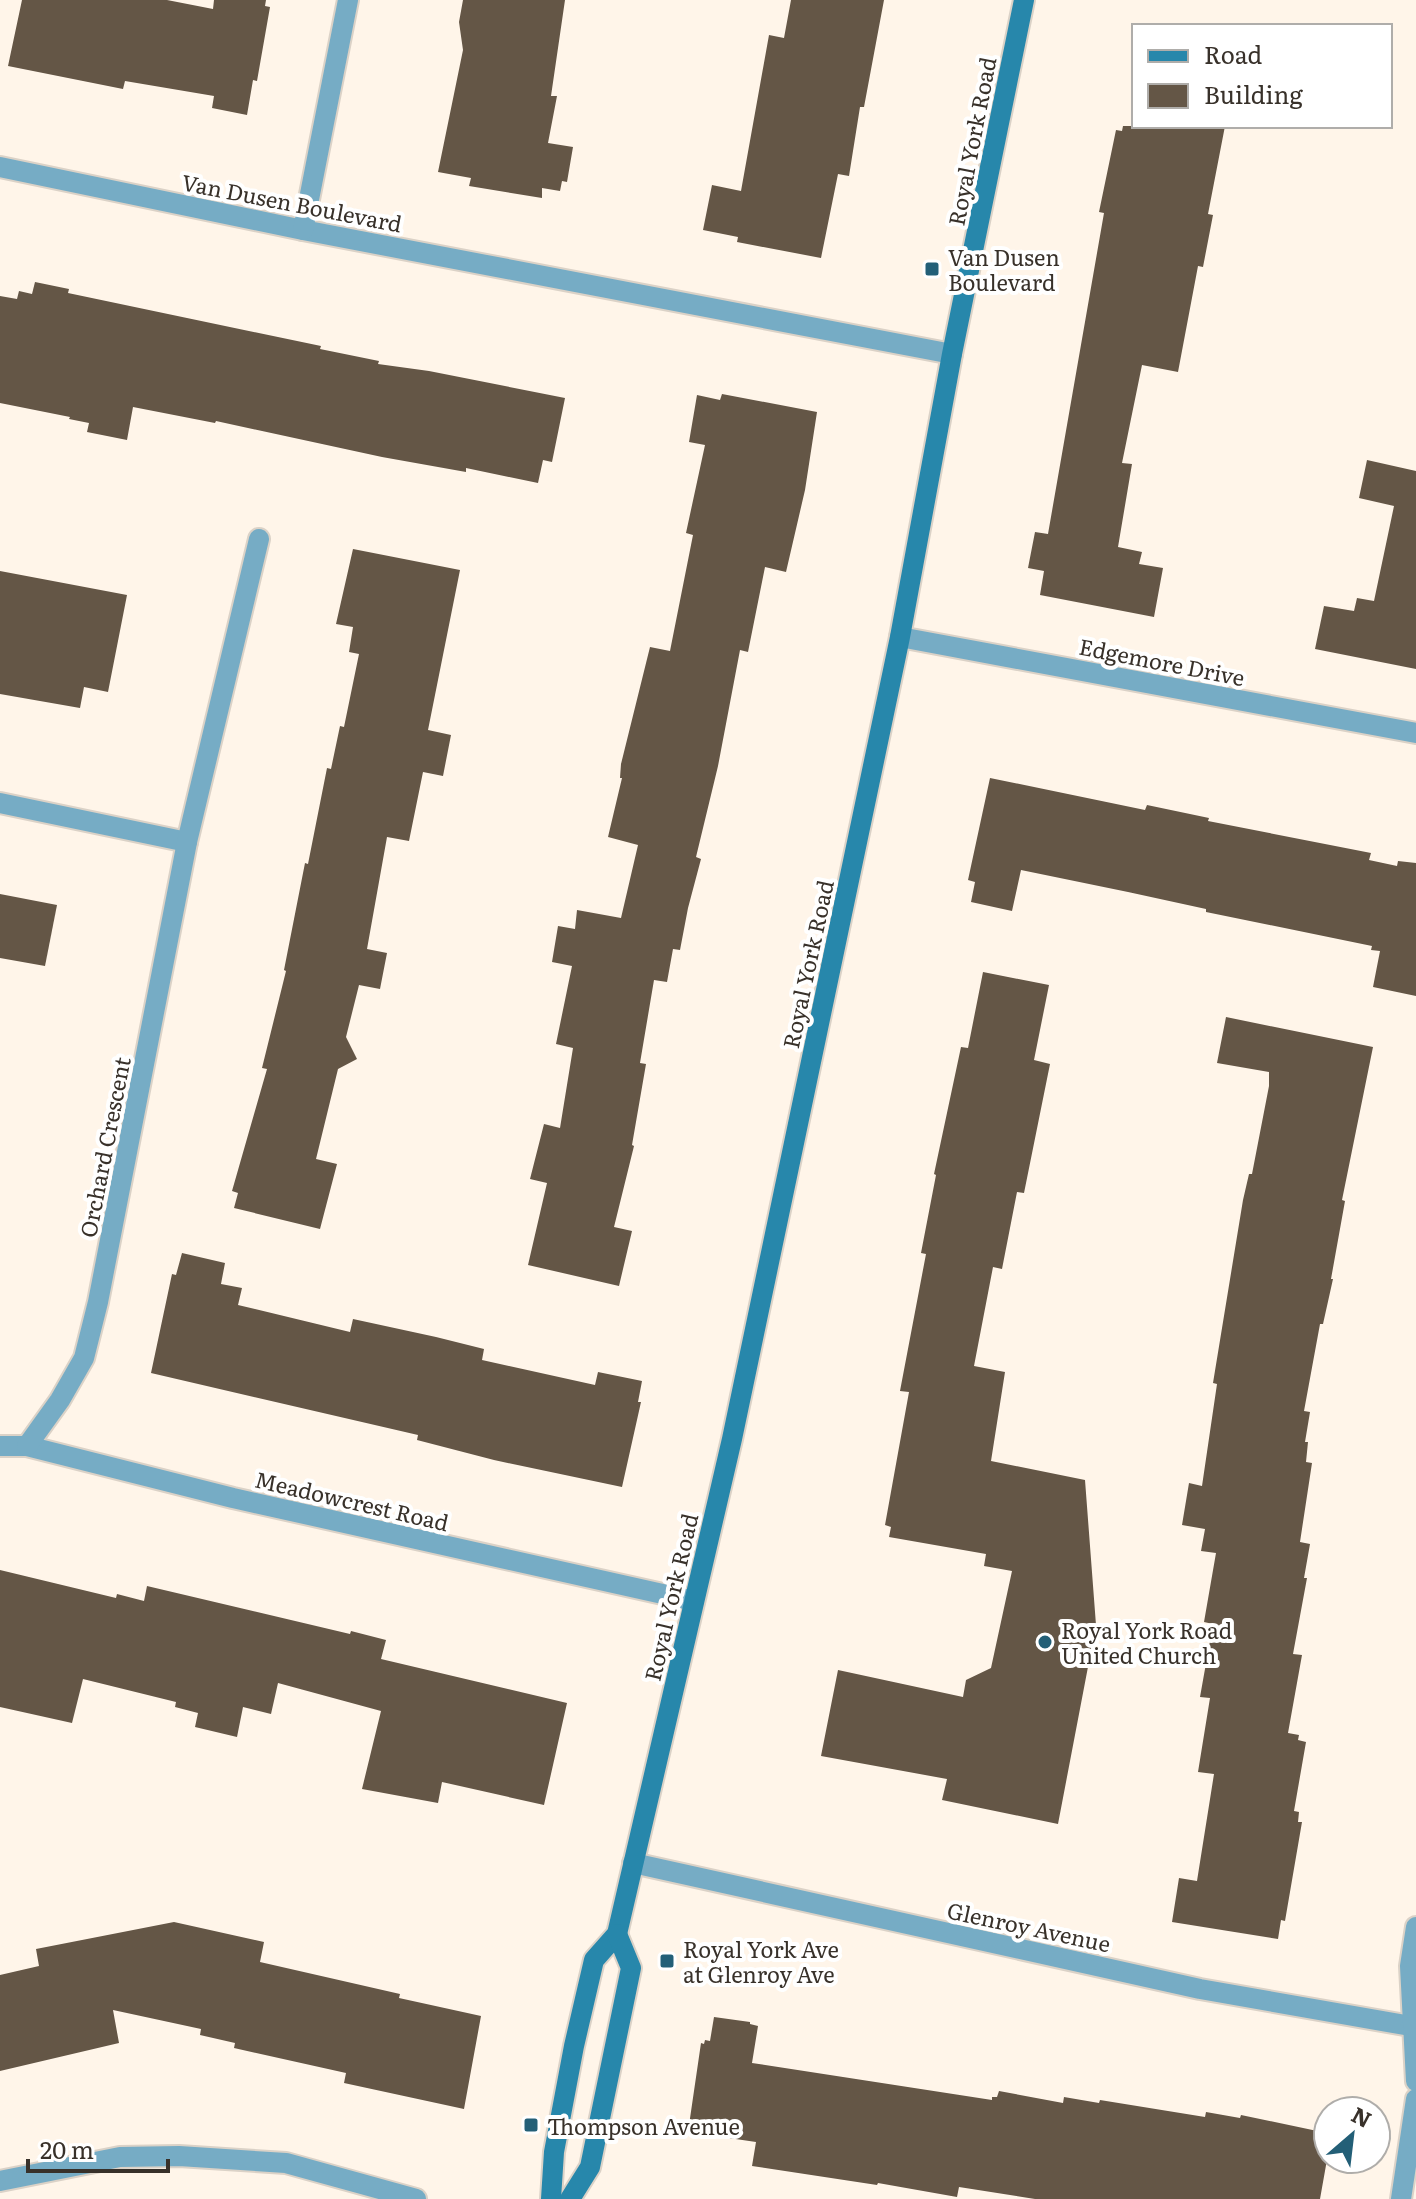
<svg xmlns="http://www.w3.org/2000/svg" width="1416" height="2199" viewBox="0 0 1416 2199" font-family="Literata,serif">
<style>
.building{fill:#645646}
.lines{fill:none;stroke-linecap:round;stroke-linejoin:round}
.street-casing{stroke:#dbd2c7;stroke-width:24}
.secondary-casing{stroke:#dbd2c7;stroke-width:24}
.street{stroke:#76acc5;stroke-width:20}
.secondary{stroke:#2787ab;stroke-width:20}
.poi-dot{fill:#235f77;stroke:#fff;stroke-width:3}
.labels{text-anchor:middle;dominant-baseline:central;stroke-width:8;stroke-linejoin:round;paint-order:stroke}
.street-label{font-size:22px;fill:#38312a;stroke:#fff}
.poi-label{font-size:22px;fill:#38312a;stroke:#fff;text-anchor:start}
</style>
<rect width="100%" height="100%" fill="#fff5e9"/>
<!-- building -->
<g class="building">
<path d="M22 0H167L213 9 214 0H266L265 6 270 7 257 81 253 80 247 115 212 108 214 96 125 81 123 89 8 66Z"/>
<path d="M463 0H565L551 96H557L548 143 573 147 567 182 562 181 560 191 542 188V198L469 186 471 178 438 172 463 50 459 22Z"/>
<path d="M791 0H884L864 107H860L849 176 838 174 821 258 737 242 738 237 703 230 712 185 741 191 769 35 784 38Z"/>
<path d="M1123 126H1225L1208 214 1213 215 1203 267 1198 266 1178 372 1142 365 1122 463 1132 464 1118 547 1142 552 1139 564 1163 568 1154 617 1040 595 1044 571 1028 568 1035 532 1048 534 1104 213 1099 212 1116 130 1122 131Z"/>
<path d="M35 282 69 289 68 293 321 346 320 349 379 361 378 364 429 371 565 398 552 462 543 460 538 483 466 468V472L382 457 216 421 215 423 133 407 127 440 87 432 89 423 69 419 70 417 0 403V296L17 299 19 291 32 294Z"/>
<path d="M722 394 817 412 805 490 786 572 765 567 748 652 740 650 718 766 696 857 701 859 688 908 680 950 673 949 667 982 654 980 640 1063 646 1064 632 1145 634 1146 614 1227 632 1231 619 1286 528 1265 547 1183 530 1179 544 1124 560 1128 573 1048 556 1044 572 966 552 962 558 926 575 929 577 910 621 918 638 845 608 837 622 778H620L621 764 650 647 670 651 693 535 686 533 705 445 689 442 697 395 720 400Z"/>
<path d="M1367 460 1416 471V669L1315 649 1324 606 1354 611 1357 598 1374 601 1394 506 1359 498Z"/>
<path d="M353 549 460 570 428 730 451 735 443 776 423 772 409 841 387 837 367 949 387 953 380 989 359 985 346 1037 357 1059 338 1069 316 1159 337 1164 320 1229 234 1208 238 1193 232 1191 267 1069 262 1068 286 971 284 970 305 863 308 864 327 768 331 769 340 726 344 727 359 654 349 652 353 627 336 624Z"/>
<path d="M0 571 127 595 108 692 84 687 80 708 0 694Z"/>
<path d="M990 778 1145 810 1147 805 1209 818 1208 821 1371 853 1369 860 1397 866 1398 861 1416 863V996L1373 987 1380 951 1371 950 1372 946 1206 912V909L1128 892 1021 870 1012 911 971 902 975 882 968 880Z"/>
<path d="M0 894 57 905 45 966 0 958Z"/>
<path d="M983 972 1049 985 1034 1060 1050 1064 1024 1193 1017 1192 1002 1269 993 1267 974 1366 1005 1372 991 1461 1085 1480 1096 1625 1058 1824 942 1800 947 1779 821 1756 838 1670 963 1697 966 1680 991 1668 1012 1571 984 1566 986 1554 889 1537 891 1527 885 1525 909 1392 900 1391 926 1254 921 1253 936 1175 934 1174 961 1047 968 1048Z"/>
<path d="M1226 1017 1373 1047 1342 1200 1345 1201 1331 1279H1333L1323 1324H1320L1304 1411 1310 1412 1305 1442H1308L1306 1462 1312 1463 1300 1542 1310 1544 1304 1578H1307L1293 1654 1302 1655 1288 1733 1299 1735 1298 1740 1306 1742 1294 1811 1299 1812 1298 1822H1302L1285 1921 1281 1920 1278 1939 1172 1922 1179 1878 1197 1881 1214 1774 1198 1772 1210 1698 1200 1697 1213 1624 1204 1622 1216 1553 1201 1551 1205 1529 1182 1525 1189 1483 1202 1486 1217 1384 1213 1383 1243 1200 1249 1174H1252L1269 1086V1072L1217 1063Z"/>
<path d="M182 1253 225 1263 221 1284 242 1288 238 1305 350 1332 353 1319 436 1337 484 1349 482 1360 595 1385 598 1372 642 1381 638 1402H641L622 1487 494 1460 417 1440 418 1435 151 1373 172 1274 176 1275Z"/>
<path d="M0 1570 116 1598 117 1594 144 1601 147 1586 350 1634 351 1631 386 1640 381 1659 567 1703 544 1805 442 1782 438 1803 362 1789 381 1711 278 1683 271 1714 243 1707 237 1737 195 1727 198 1713 175 1707 176 1702 83 1679 72 1723 0 1707Z"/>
<path d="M174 1922 264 1942 260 1962 400 1994 399 1998 481 2016 464 2109 344 2083 346 2073 234 2048 235 2043 200 2035 201 2029 113 2010 119 2043 0 2071V1975L39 1966 36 1949Z"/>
<path d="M714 2017 750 2022V2024L758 2026 752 2063 992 2100V2097H997L999 2091 1063 2103 1064 2097 1099 2103 1100 2100 1205 2117 1206 2112 1240 2118 1241 2115 1322 2132 1328 2146V2154L1320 2199H1035L959 2187 957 2197 878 2183 877 2185 752 2166 756 2142 688 2132 701 2043 704 2044 705 2040 710 2041Z"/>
</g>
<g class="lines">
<defs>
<g id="street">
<path d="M0 167 303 230 952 354"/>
<path d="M303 230 348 0"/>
<path d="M900 637 1416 733"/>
<path d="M0 803 187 842"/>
<path d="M0 1446H27L233 1498 694 1601"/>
<path d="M27 1446 60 1400 84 1358 98 1302 187 842 259 539"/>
<path d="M633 1863 1200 1989 1416 2027"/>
<path d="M1416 1927 1410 1966 1416 2081"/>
<path d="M0 2181 120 2157 179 2156 286 2163 416 2199"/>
<path d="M1401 2199 1416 2099"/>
</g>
<g id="secondary">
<path d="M551 2199 554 2152 574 2046 594 1960 617 1934 732 1439 900 637 952 354 1024 0"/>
<path d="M570 2199 590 2167 631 1968 617 1934"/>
</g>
</defs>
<!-- street casing -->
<use href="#street" class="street-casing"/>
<!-- secondary casing -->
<use href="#secondary" class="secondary-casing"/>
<!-- street -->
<use href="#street" class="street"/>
<!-- secondary -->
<use href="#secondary" class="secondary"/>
</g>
<!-- markers -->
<g class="poi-dot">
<rect x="924" y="261" width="16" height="16" rx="4"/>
<circle cx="1045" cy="1642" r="8"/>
<rect x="659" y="1953" width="16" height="16" rx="4"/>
<rect x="523" y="2117" width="16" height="16" rx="4"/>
</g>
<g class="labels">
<!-- street labels -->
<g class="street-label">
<text transform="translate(971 141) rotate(-79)">Royal York Road</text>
<text transform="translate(292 202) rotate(11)">Van Dusen Boulevard</text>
<text transform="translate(1162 661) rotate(11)">Edgemore Drive</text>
<text transform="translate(807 964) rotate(-78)">Royal York Road</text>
<text transform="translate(104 1147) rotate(-79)">Orchard Crescent</text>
<text transform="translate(352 1500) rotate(13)">Meadowcrest Road</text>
<text transform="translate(670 1597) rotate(-77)">Royal York Road</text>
<text transform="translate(1029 1926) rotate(12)">Glenroy Avenue</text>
</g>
<!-- poi labels -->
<g class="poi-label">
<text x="948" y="256">Van Dusen<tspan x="948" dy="25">Boulevard</tspan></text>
<text x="1061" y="1629">Royal York Road<tspan x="1061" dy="25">United Church</tspan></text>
<text x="683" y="1948">Royal York Ave<tspan x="683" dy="25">at Glenroy Ave</tspan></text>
<text x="547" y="2125">Thompson Avenue</text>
</g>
</g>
<!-- legend -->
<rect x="1132" y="24" width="260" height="104" fill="#ffffff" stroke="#afadaa" stroke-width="2"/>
<rect x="1148" y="50" width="40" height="12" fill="#2787ab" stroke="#afadaa" stroke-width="2"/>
<text x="1204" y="64" font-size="24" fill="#38312a">Road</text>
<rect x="1148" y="84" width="40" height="24" fill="#645646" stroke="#afadaa" stroke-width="2"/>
<text x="1204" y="104" font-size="24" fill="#38312a">Building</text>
<!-- north arrow -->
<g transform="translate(1352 2135) rotate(28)"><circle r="38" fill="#ffffff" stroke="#afadaa" stroke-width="2"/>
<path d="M0-6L14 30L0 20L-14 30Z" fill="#235f77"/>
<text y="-12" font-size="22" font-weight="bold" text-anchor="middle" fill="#38312a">N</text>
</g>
<!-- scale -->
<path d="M28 2159v12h140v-12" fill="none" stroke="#38312a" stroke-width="4"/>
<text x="40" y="2159" font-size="24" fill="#38312a" stroke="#ffffff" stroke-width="6" paint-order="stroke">20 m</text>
</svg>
